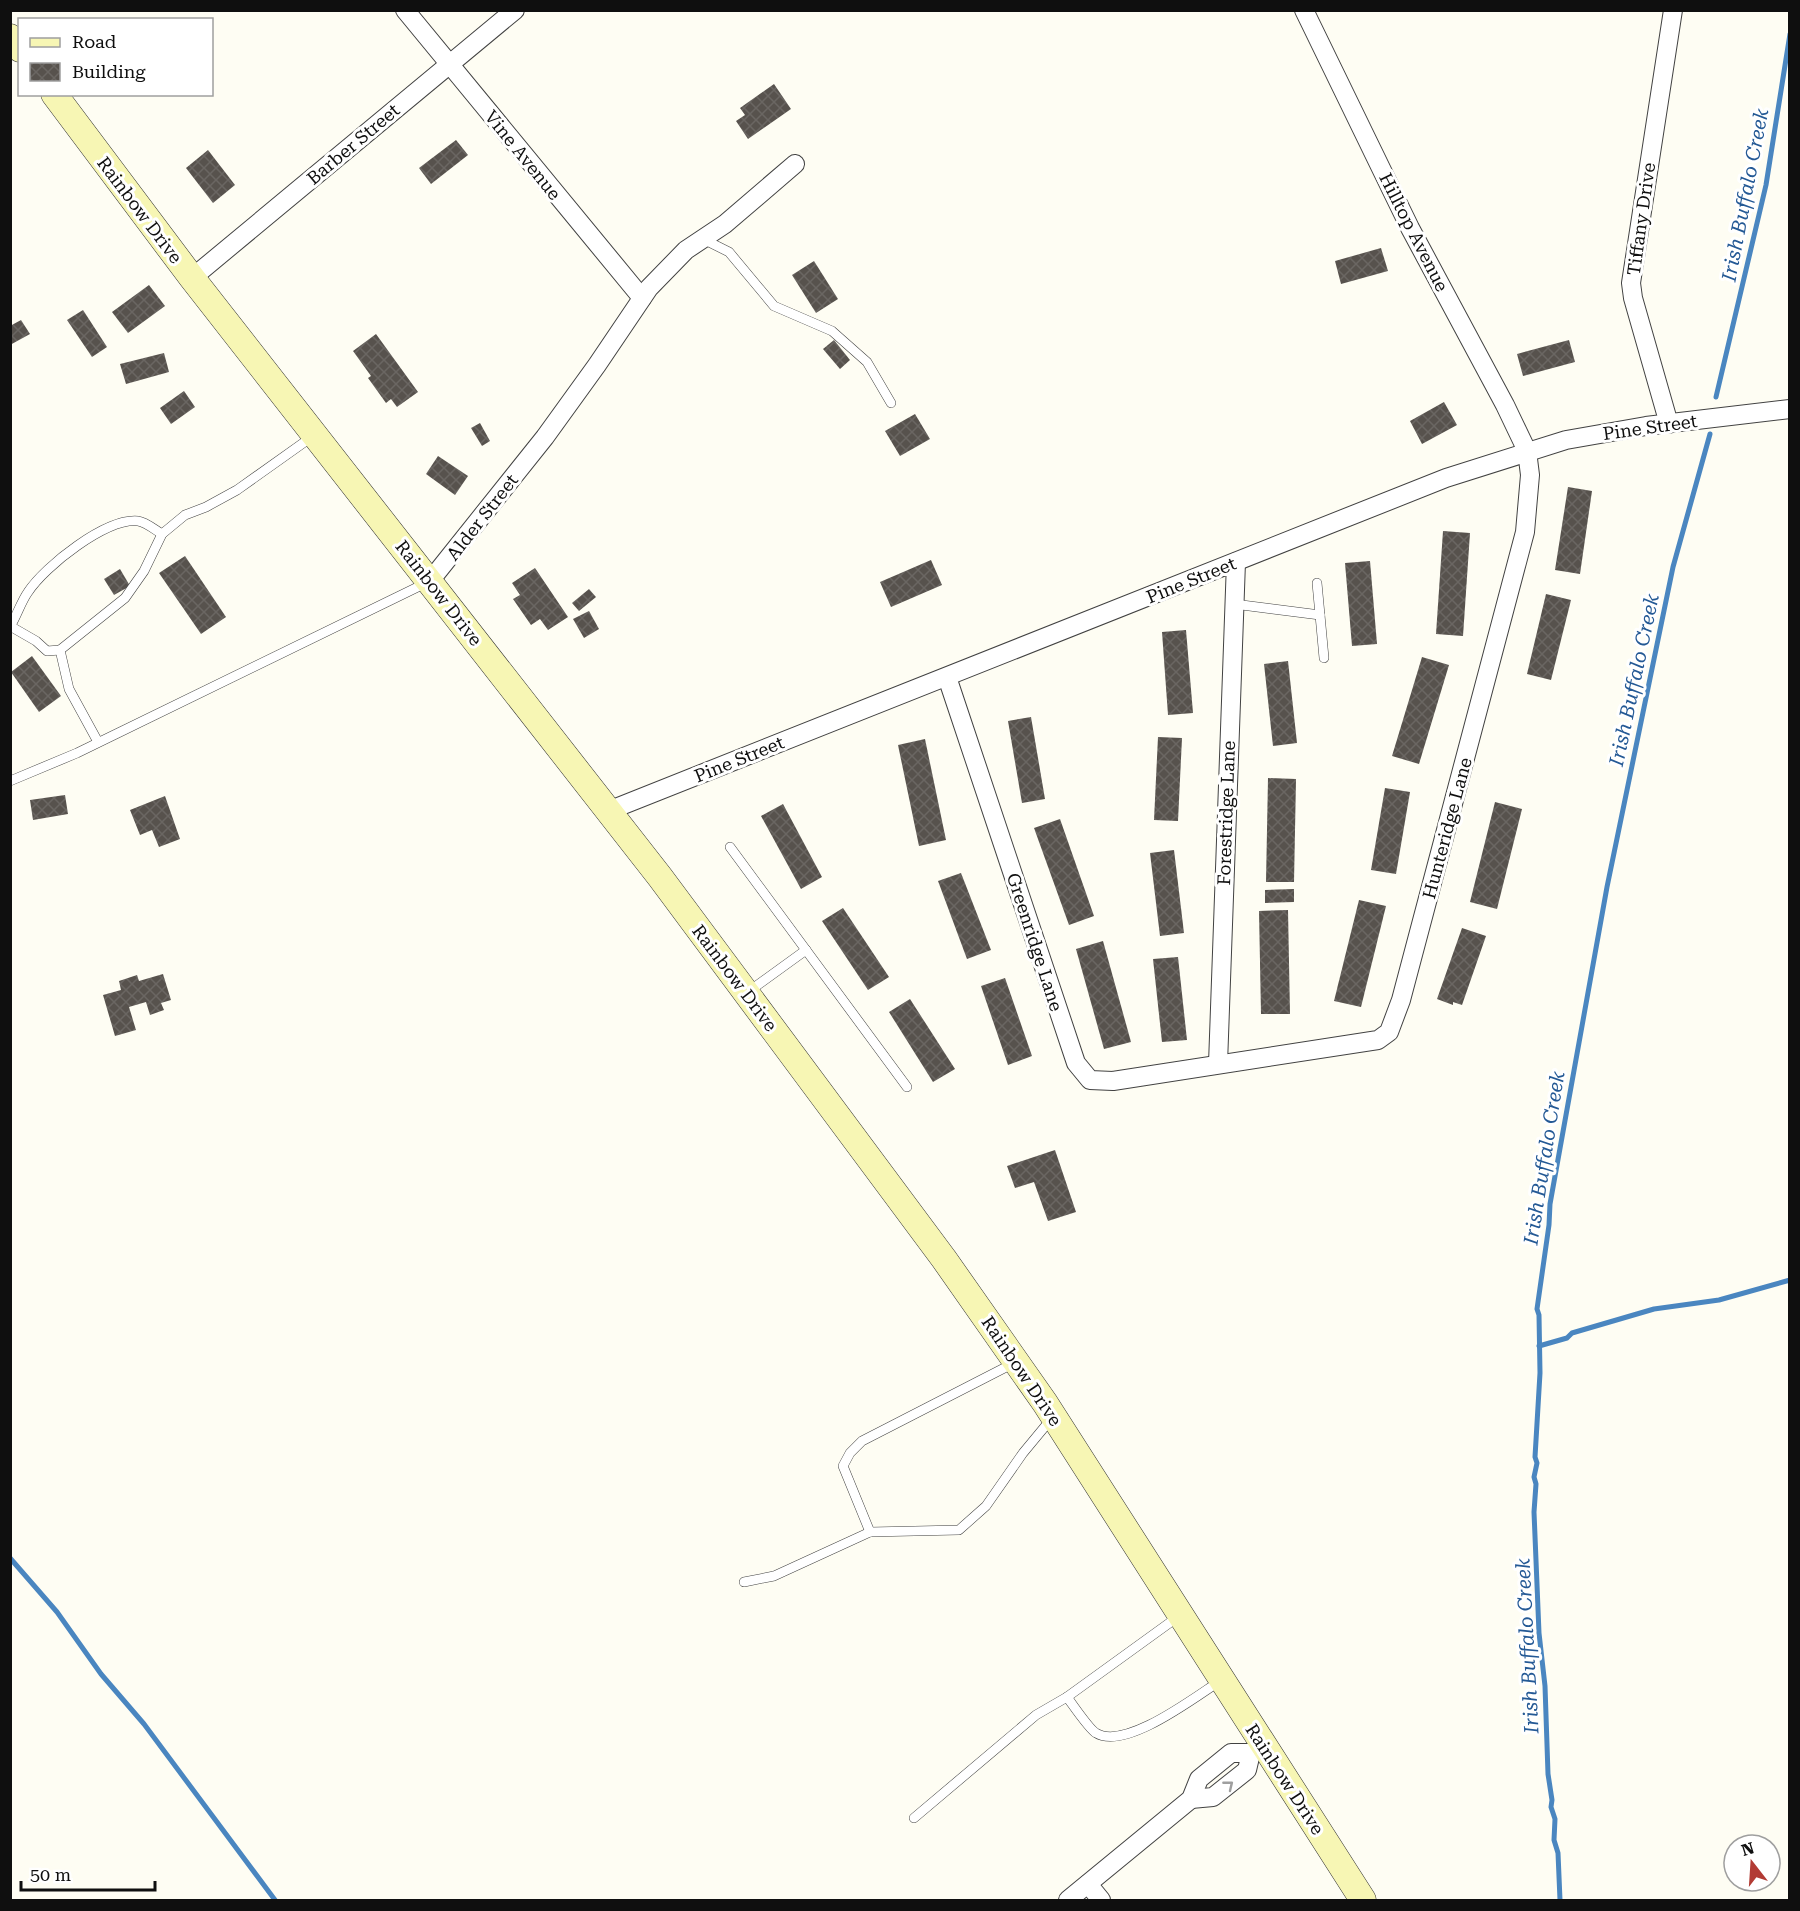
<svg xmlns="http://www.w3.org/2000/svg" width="1800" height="1911" viewBox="0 0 1800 1911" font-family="'Roboto Serif',serif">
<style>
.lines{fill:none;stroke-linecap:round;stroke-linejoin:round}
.stream{stroke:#4a86c0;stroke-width:5}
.building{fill:url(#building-cross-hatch)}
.lane-casing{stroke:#424242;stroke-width:10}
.street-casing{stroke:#424242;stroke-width:20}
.secondary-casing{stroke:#313131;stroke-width:27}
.lane{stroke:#fff;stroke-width:9}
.street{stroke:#fff;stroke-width:18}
.secondary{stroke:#f7f6b4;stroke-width:26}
.oneway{stroke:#9f9f9f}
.labels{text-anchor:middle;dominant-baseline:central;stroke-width:6;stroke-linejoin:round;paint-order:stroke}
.street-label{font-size:18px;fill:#0f0f0f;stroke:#fff}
.water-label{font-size:20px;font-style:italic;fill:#245995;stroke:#fff}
</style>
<defs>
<pattern id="building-cross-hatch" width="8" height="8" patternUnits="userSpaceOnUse" patternTransform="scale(1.5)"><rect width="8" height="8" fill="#57524d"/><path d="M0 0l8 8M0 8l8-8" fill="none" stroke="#6a6662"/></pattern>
</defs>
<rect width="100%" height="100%" fill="#fefdf3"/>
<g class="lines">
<!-- stream -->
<g class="stream">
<path d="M1716 397 1766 185 1790 34"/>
<path d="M1539 1346 1567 1338 1572 1333 1654 1309 1719 1300 1790 1280"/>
<path d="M10 1558 57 1612 101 1674 144 1724 275 1900"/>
<path d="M1560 1900 1558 1853 1554 1840 1555 1819 1551 1807 1552 1800 1548 1774 1545 1686 1539 1633 1534 1512 1536 1484 1534 1477 1537 1463 1535 1457 1540 1373 1539 1315 1537 1309 1549 1225 1550 1204 1607 887 1673 567 1710 434"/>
</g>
</g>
<!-- building -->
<g class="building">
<path d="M774 84 791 109 748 139 736 121 745 115 740 108Z"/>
<path d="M456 140 468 155 431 184 419 168Z"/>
<path d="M208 150 235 185 213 203 186 168Z"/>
<path d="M1381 248 1388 271 1341 284 1335 261Z"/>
<path d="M814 261 838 299 816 313 792 275Z"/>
<path d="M149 285 165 306 128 333 112 312Z"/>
<path d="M83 310 107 347 92 357 67 320Z"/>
<path d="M21 320 30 334 10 345V326Z"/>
<path d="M376 334 418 392 397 407 391 399 386 403 368 378 371 376 353 351Z"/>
<path d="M834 340 850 360 840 369 823 349Z"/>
<path d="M1569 340 1575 362 1523 376 1517 354Z"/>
<path d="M164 353 169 372 126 384 120 364Z"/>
<path d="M184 391 195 407 171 424 160 408Z"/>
<path d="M1444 402 1457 425 1422 444 1410 421Z"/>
<path d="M915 414 930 439 900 456 885 431Z"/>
<path d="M480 423 490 441 482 446 471 428Z"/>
<path d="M438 456 468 476 455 495 426 474Z"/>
<path d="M1568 487 1592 491 1580 574 1555 570Z"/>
<path d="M1443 531 1470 533 1463 636 1436 634Z"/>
<path d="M185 556 226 617 201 634 159 573Z"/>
<path d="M931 560 942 585 891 607 880 582Z"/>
<path d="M1370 561 1377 644 1352 646 1345 563Z"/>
<path d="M535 568 568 617 548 630 540 619 531 625 513 599 520 595 512 583Z"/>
<path d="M120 569 130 586 114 595 104 579Z"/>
<path d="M589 589 596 597 579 611 572 603Z"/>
<path d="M1546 594 1571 600 1551 680 1527 674Z"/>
<path d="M589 611 599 629 584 638 573 619Z"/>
<path d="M1186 630 1193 713 1168 715 1162 632Z"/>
<path d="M32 656 61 696 39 712 11 672Z"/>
<path d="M1422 657 1449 665 1419 764 1392 756Z"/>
<path d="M1288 661 1297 743 1273 746 1264 664Z"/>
<path d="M1031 717 1045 799 1022 803 1008 721Z"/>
<path d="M1158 737 1182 738 1178 821 1154 820Z"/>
<path d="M925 739 946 840 919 846 898 745Z"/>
<path d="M1268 778 1296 779 1294 882H1266Z"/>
<path d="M1385 788 1410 792 1396 874 1371 870Z"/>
<path d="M65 795 68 814 33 820 30 800Z"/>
<path d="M165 796 180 839 159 847 152 830 140 835 130 810Z"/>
<path d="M1495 802 1522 809 1497 909 1470 902Z"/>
<path d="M783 804 822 877 801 889 761 816Z"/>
<path d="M1060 819 1094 916 1069 925 1034 828Z"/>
<path d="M1174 850 1184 933 1160 936 1150 853Z"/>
<path d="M961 873 991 950 967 959 938 881Z"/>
<path d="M1294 889V902L1265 903V890Z"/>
<path d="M1359 900 1386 906 1361 1007 1334 1001Z"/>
<path d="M843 908 889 977 868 990 822 921Z"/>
<path d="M1288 910 1290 1014H1261L1259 911Z"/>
<path d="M1462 928 1486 936 1462 1005 1453 1002V1005L1437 999Z"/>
<path d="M1103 941 1131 1042 1104 1049 1076 949Z"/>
<path d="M1178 957 1187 1040 1162 1042 1153 959Z"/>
<path d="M163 974 171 1000 161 1003 164 1010 150 1015 146 1002 129 1007 136 1030 115 1036 103 995 121 990 119 981 137 975 139 981Z"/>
<path d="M1005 978 1032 1056 1008 1065 981 986Z"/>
<path d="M910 999 955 1069 933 1082 889 1012Z"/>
<path d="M1055 1150 1076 1212 1048 1221 1034 1182 1015 1188 1007 1166Z"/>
</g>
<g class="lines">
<defs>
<g id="lane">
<path d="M703 239 729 252 774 306 832 331 867 362 891 403"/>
<path d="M1234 604 1320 615 1317 583"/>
<path d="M1320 615 1324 658"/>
<path d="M11 625C17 615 21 602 28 592 45 566 106 518 138 521 146 522 155 530 162 534"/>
<path d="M10 626 36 641 47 651 60 650 125 598 144 571 162 534 185 515 206 507 237 490 313 436"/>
<path d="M60 650 69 689 98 742"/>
<path d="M10 781 77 753 428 582"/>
<path d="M730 847 907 1087"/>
<path d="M748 992 806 950"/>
<path d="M870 1532 843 1466 850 1453 862 1441 1014 1363"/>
<path d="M744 1582 774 1576 870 1532 959 1530 986 1506 1023 1453 1052 1418"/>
<path d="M1067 1697C1073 1705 1089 1729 1096 1733 1125 1751 1195 1697 1220 1681"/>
<path d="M914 1818 1036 1715 1067 1697 1179 1616"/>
</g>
<g id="street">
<path d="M405 10 642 298"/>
<path d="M192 278 515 10"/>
<path d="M1669 424 1633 298 1631 283 1673 10"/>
<path d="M430 581 545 437 597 365 649 288 686 250 725 224 795 164"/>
<path d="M947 677 1076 1063 1090 1080 1113 1081 1378 1040 1389 1032 1401 1000 1525 532 1530 475 1527 451 1505 405 1410 228 1304 10"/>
<path d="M608 811 1446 478 1566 440 1646 426 1790 409"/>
<path d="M1218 1064 1236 562"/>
<path d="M1191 1799 1213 1797 1247 1770 1251 1753"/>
<path d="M1088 1884 1101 1900"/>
<path d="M1068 1900 1191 1799 1199 1779 1231 1753H1251L1263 1744"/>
</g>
<g id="secondary">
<path d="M10 37 20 49"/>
<path d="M54 94 192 278 660 877 944 1259 1045 1403 1363 1900"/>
</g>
</defs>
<!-- lane casing -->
<use href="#lane" class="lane-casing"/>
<!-- street casing -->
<use href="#street" class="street-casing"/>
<!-- secondary casing -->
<use href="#secondary" class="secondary-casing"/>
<!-- lane -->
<use href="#lane" class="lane"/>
<!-- street -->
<use href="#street" class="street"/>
<!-- secondary -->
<use href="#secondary" class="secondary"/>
</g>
<!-- one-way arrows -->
<defs><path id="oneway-chevron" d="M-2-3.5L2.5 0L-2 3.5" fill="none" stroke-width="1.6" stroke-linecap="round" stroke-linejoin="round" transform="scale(1.5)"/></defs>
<use class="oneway" href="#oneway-chevron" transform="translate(1229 1785) rotate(-39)"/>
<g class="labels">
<!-- street labels -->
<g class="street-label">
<text transform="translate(353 144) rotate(-40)">Barber Street</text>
<text transform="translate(523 155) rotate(51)">Vine Avenue</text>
<text transform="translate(140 210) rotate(53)">Rainbow Drive</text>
<text transform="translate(1641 219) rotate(-82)">Tiffany Drive</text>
<text transform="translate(1414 232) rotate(63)">Hilltop Avenue</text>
<text transform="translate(1650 427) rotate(-8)">Pine Street</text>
<text transform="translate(482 517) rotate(-52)">Alder Street</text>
<text transform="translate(1191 580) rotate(-22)">Pine Street</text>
<text transform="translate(439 593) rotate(52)">Rainbow Drive</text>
<text transform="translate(739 759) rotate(-22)">Pine Street</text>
<text transform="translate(1226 813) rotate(-88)">Forestridge Lane</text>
<text transform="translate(1447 828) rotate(-75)">Hunteridge Lane</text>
<text transform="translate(1035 942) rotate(72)">Greenridge Lane</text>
<text transform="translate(735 978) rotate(53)">Rainbow Drive</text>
<text transform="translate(1022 1371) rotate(56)">Rainbow Drive</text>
<text transform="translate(1285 1779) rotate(57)">Rainbow Drive</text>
</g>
<!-- water labels -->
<g class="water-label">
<text transform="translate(1745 195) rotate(-79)">Irish Buffalo Creek</text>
<text transform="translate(1634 680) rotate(-78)">Irish Buffalo Creek</text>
<text transform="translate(1544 1158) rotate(-81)">Irish Buffalo Creek</text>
<text transform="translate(1527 1646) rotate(-93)">Irish Buffalo Creek</text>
</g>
</g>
<!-- border -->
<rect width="1800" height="1911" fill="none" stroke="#0f0f0f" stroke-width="24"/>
<!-- legend -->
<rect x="18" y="18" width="195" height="78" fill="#ffffff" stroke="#9f9f9f" stroke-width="1.5"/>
<rect x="30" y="38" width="30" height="9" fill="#f7f6b4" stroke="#9f9f9f" stroke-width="1.5"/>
<text x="72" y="48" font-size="18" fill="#0f0f0f">Road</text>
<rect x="30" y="63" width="30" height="18" fill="url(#building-cross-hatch)" stroke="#9f9f9f" stroke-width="1.5"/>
<text x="72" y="78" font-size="18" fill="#0f0f0f">Building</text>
<!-- north arrow -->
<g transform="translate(1752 1863) rotate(343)"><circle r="28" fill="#ffffff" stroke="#9f9f9f" stroke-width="1.5"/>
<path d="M0-4.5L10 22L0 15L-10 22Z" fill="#b23b34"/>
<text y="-9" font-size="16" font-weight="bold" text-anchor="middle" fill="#0f0f0f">N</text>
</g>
<!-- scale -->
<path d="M21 1881v9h134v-9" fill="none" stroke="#0f0f0f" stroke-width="3"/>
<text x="30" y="1881" font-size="18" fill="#0f0f0f" stroke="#ffffff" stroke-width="4.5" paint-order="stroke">50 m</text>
</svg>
